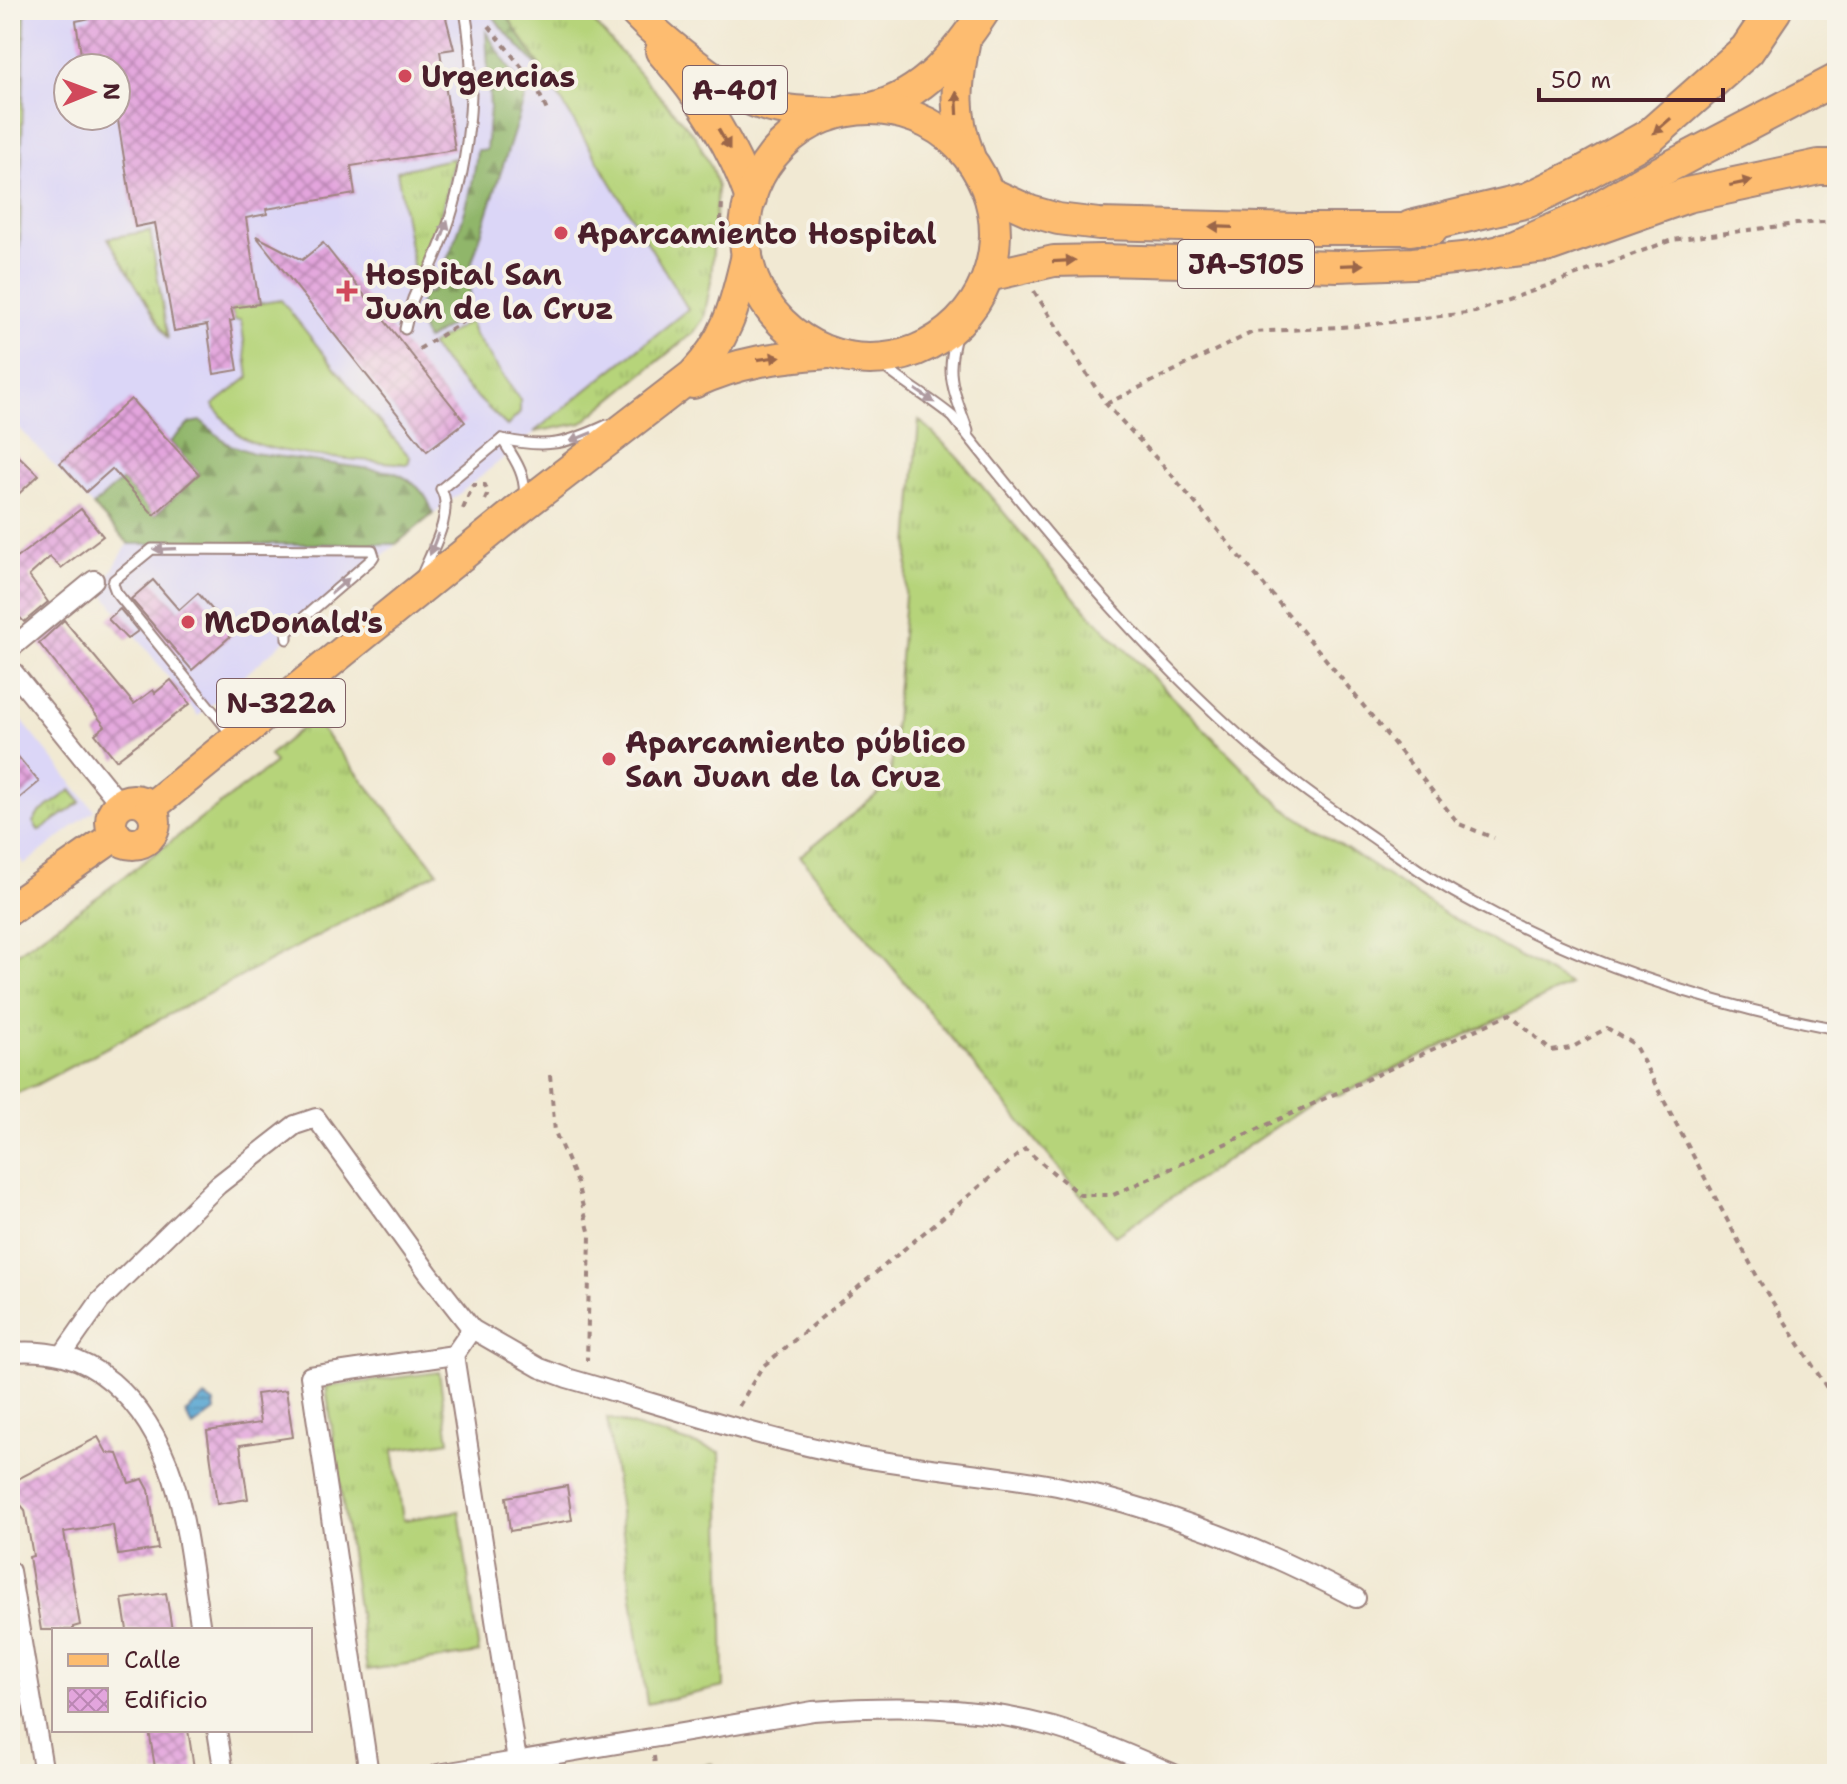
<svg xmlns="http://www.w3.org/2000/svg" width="1847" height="1784" viewBox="0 0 1847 1784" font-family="'Shantell Sans',sans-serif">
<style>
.built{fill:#dbd6f7;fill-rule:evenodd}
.grass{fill:url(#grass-tufts);stroke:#807a52;stroke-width:2}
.forest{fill:url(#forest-firs);stroke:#6d6a4a;stroke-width:2}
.garden{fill:#b6d47a;stroke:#807a52;stroke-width:2}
.water{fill:url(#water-rules);stroke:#52627e;stroke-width:2}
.building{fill:url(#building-cross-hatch)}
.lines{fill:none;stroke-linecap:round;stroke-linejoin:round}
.service-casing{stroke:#9e847f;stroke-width:13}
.minor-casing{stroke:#9e847f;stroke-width:22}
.primary-casing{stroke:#9e847f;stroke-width:34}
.motorway-casing{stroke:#9e847f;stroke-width:38}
.path{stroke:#9e847f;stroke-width:4;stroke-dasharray:6 6;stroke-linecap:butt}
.service{stroke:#fff;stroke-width:9}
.minor{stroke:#fff;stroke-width:18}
.primary{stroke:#fdbc6f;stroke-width:30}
.motorway{stroke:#fdbc6f;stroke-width:34}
.oneway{fill:#9b664a}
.oneway2{fill:#ae9aa0}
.poi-dot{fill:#d1495b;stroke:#f7f3e8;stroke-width:3}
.labels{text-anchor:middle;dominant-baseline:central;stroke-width:8;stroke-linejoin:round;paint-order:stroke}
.shield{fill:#f7f3e8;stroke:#7e5f64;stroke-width:2}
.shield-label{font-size:28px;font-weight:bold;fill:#4a1f2b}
.poi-label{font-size:30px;font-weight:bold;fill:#4a1f2b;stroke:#f7f3e8;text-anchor:start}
</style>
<defs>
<pattern id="grass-tufts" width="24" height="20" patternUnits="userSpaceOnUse" patternTransform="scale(2)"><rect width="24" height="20" fill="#b6d47a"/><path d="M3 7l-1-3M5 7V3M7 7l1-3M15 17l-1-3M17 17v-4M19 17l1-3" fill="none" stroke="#9eb66a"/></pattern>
<pattern id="forest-firs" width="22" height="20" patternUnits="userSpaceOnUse" patternTransform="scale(2)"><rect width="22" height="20" fill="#90b66a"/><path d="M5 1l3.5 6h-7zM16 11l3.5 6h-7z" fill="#789357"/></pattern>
<pattern id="water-rules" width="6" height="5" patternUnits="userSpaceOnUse" patternTransform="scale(2)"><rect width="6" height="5" fill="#59a6d2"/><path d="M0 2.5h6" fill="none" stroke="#4c87ab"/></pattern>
<pattern id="building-cross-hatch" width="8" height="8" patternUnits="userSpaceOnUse" patternTransform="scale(2)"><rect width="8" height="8" fill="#e3a5dd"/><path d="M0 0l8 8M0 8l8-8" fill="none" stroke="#ba86b3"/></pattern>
</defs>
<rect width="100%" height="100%" fill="#f7f3e8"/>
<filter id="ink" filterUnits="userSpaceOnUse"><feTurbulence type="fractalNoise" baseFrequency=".0125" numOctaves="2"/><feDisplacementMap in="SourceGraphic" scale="16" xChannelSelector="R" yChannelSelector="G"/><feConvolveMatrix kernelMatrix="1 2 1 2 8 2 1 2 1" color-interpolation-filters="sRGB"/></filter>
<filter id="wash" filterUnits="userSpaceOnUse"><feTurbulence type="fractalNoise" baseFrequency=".006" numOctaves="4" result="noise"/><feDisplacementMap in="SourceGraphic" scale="32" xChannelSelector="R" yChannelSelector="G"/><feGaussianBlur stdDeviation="1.8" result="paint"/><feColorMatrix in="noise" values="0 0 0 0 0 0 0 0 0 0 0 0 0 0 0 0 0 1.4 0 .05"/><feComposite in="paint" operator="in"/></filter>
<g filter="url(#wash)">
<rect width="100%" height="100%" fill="#f1e9d3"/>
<!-- built -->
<g class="built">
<path d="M25 10H503L545 74 688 309 387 552 198 716 97 585 108 577 128 544 10 418V337L15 317 19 272ZM68 68H116V116H68Z"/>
<path d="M10 706 94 810 24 865 15 851 10 854Z"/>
</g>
<!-- grass -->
<g class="grass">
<path d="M10 10H25L19 272 15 317 10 337Z"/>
<path d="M503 10H583L696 137 712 169 717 187 711 281 704 318 694 332 582 423 534 432 688 309 545 74Z"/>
<path d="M454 158C446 199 436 239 415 277L397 171Z"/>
<path d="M150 231 168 339 108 238Z"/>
<path d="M470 321 474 334 520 400V413L507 426 460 381 430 345Z"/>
<path d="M919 420 957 456 1078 602 1282 807 1455 920 1570 985 1338 1096 1329 1091 1115 1236 800 856 890 784Z"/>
<path d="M313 719 438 872 36 1085 10 1096V958L100 895 275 763 269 755Z"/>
<path d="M71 790 81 802 39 831 33 822 39 813Z"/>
<path d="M439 1372 449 1441 393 1450 403 1520 459 1511 479 1653 367 1670 326 1387Z"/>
<path d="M607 1418 720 1452 724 1687 647 1704Z"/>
<path d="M712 1764 713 1774H651Z"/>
</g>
<!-- forest -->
<g class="forest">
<path d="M489 10H503L545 74 501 27Z"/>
<path d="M486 32 526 94 471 265 469 314 426 340 417 317 422 295 432 292C454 248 473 200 477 150H486L490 108Z"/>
<path d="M201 421 228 444 253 453 393 472C412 479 428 493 433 514L396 544H129L93 506 122 480 155 515 199 474 170 442 190 423Z"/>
</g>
<!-- garden -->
<path class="garden" d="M281 300 367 408 410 457 408 464C368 460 273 457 242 437 230 429 222 416 213 405L249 377 241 320H234L231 308Z"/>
<!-- water -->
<path class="water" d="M205 1397 214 1403 215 1411 193 1427 185 1413Z"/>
<g id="blocks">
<!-- building -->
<g class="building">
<path d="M90 10H444L454 49 440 51 455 150 351 166 355 194 266 209 267 214 246 218 259 304 231 308 234 320 230 321 238 370 214 374 207 325 174 331 155 223 135 227 116 108V68H83L76 21 91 18Z"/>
<path d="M256 236 302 260 323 243 465 422 427 451Z"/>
<path d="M131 399 199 474 154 515 112 469 86 492 60 463Z"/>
<path d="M10 448 39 475 10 502Z"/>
<path d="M81 509 103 536 61 568 50 557 29 576 48 602 24 622 10 607V553L15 559Z"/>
<path d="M153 580 179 610 198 593 233 634 192 670 131 599Z"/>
<path d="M120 609 138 631 127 639 108 619Z"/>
<path d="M64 620 134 704 153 690 155 693 171 680 190 704 116 760 95 734 105 726 39 643Z"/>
<path d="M10 747 39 782 10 806Z"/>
<path d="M286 1390 293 1437 240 1445 248 1499 217 1504 207 1431 260 1423 256 1394Z"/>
<path d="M98 1437 107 1453 118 1454 129 1483 143 1479 149 1490 158 1549 118 1555 113 1525 64 1532 80 1625 73 1627V1630H41L29 1557 33 1556 25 1510 10 1492V1483Z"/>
<path d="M567 1486 572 1520 510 1531 506 1497Z"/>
<path d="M166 1593 172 1630H127L122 1599Z"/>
<path d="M149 1730H188L195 1774H156Z"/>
</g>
</g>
</g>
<g filter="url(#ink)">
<use href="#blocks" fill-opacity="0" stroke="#9e847f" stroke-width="2"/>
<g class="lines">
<defs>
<g id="service">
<path d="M961 319C944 372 950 381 968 431"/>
<path d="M405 329C408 317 410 304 415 294 419 284 427 277 431 267 467 190 480 94 465 10"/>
<path d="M875 359C899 381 928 396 953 417 1053 543 1161 675 1287 776 1315 799 1346 819 1375 839 1403 859 1431 880 1461 896 1577 961 1707 1004 1837 1029"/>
<path d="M502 439C514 458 527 475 524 498"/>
<path d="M421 577C430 554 455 513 441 489L502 439C547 449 566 444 607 425"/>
<path d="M232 735 116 592 113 584 114 580 152 549 372 550 374 556 372 559 287 632V639"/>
</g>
<g id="minor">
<path d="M10 649 94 580"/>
<path d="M10 668 120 804"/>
<path d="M10 1352C50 1349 81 1356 112 1382 184 1444 187 1543 201 1630"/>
<path d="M63 1354 100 1301 218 1185 295 1125 316 1118 429 1274 472 1329"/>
<path d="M454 1355 472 1329 540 1368 567 1378C662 1405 756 1437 853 1456 921 1469 989 1473 1057 1486 1161 1508 1262 1548 1356 1598"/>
<path d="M454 1355 519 1774"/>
<path d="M10 1571 44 1774"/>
<path d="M217 1730 224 1774"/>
<path d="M369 1774 310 1376 454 1355"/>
<path d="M438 1774 813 1711C893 1705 975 1705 1053 1727 1094 1739 1135 1757 1174 1774"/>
</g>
<g id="primary">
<path d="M633 10C659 38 719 86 753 101 778 112 807 112 834 113"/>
<path d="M964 44C956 87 953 113 969 155"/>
<path d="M661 51C700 95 732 143 751 199"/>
<path d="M872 108C924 95 957 53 985 10"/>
<circle cx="870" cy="234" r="125"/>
<path d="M988 192 1030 211 1058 219 1099 224 1296 229H1433"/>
<path d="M988 276 1054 261 1101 260 1338 266 1413 263 1472 257 1506 250 1585 215 1646 179 1837 79"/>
<path d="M693 383C740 361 778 357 828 353"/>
<circle cx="133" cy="822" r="22"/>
<path d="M150 808 523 506 693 375C729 337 735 304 747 255"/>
<path d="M10 909 116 835"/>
</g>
<g id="motorway">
<path d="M1411 228 1528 200 1582 174 1650 136 1747 50 1774 10"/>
<path d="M1506 250 1546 245 1687 195 1819 167H1837"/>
</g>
</defs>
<!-- service casing -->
<use href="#service" class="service-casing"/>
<!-- minor casing -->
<use href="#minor" class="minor-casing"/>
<!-- primary casing -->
<use href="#primary" class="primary-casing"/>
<!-- motorway casing -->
<use href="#motorway" class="motorway-casing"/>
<!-- path -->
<g class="path">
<path d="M489 26 535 84 547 111"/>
<path d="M719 246 722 203"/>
<path d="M1034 291 1106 404 1170 473 1324 657 1459 824 1494 838"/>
<path d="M419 349 480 311"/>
<path d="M1106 404 1253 332 1357 326 1475 312 1672 240 1796 224 1837 221"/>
<path d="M463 509 473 485H485L488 493 485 500"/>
<path d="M550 1075 555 1132 577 1183 590 1235 587 1361"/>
<path d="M739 1406 762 1367 1025 1149 1080 1195H1113L1510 1014 1551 1051 1571 1048 1607 1028 1634 1044 1760 1282 1837 1404"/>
<path d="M654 1756 656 1774"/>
</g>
<!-- service -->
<use href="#service" class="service"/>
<!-- minor -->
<use href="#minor" class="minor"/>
<!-- primary -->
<use href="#primary" class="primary"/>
<!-- motorway -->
<use href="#motorway" class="motorway"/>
</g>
<!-- one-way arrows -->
<defs><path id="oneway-solid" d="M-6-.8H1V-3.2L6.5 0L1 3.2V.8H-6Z" transform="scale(2)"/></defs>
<g class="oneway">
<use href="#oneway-solid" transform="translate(957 103) rotate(-93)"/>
<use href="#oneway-solid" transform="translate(1662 126) rotate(139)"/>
<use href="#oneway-solid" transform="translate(724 139) rotate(60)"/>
<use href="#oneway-solid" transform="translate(1741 183) rotate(-12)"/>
<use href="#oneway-solid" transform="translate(1221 227) rotate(-178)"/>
<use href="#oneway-solid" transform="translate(1064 261) rotate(-3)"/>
<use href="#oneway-solid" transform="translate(1352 265) rotate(-2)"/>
<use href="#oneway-solid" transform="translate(769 358) rotate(-8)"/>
</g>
<g class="oneway2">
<use href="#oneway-solid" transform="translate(444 231) rotate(-71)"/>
<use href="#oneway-solid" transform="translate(925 396) rotate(35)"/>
<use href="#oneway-solid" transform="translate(581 437) rotate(158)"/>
<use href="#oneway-solid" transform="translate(434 544) rotate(111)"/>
<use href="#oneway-solid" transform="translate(165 549) rotate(178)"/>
<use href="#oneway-solid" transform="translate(340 586) rotate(-41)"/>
</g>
</g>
<!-- markers -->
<g class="poi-dot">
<circle cx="405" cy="76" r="8"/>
<circle cx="561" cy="233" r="8"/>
<path d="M343 279h8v8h8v8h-8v8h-8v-8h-8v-8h8z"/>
<circle cx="188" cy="622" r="8"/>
<circle cx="609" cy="759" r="8"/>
</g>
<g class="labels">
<!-- shield labels -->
<g class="shield">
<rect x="683" y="66" width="104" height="48" rx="6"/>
<rect x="1178" y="240" width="136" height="48" rx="6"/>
<rect x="217" y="679" width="128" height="48" rx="6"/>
</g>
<g class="shield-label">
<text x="735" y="90">A-401</text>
<text x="1246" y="264">JA-5105</text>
<text x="281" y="703">N-322a</text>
</g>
<!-- poi labels -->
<g class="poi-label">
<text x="421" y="76">Urgencias</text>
<text x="577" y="233">Aparcamiento Hospital</text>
<text x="365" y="274">Hospital San<tspan x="365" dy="34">Juan de la Cruz</tspan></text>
<text x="204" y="622">McDonald's</text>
<text x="625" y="742">Aparcamiento público<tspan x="625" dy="34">San Juan de la Cruz</tspan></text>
</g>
</g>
<!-- margin -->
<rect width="1847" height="1784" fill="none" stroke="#f7f3e8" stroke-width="40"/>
<!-- legend -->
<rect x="52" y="1628" width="260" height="104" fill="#f7f3e8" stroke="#b29e9c" stroke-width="2"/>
<rect x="68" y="1654" width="40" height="12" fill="#fdbc6f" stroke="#b29e9c" stroke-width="2"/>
<text x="124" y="1668" font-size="24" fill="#4a1f2b">Calle</text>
<rect x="68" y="1688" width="40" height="24" fill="url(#building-cross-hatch)" stroke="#b29e9c" stroke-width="2"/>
<text x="124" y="1708" font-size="24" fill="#4a1f2b">Edificio</text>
<!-- north arrow -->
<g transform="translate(92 92) rotate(89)"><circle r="38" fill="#f7f3e8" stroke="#b29e9c" stroke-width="2"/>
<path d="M0-6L14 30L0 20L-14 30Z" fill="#d1495b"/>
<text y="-12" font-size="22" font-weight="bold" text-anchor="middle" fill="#4a1f2b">N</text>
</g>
<!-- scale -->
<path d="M1539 88v12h184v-12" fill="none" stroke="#4a1f2b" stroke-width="4"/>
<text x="1551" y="88" font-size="24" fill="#4a1f2b" stroke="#f7f3e8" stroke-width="6" paint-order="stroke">50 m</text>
</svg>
